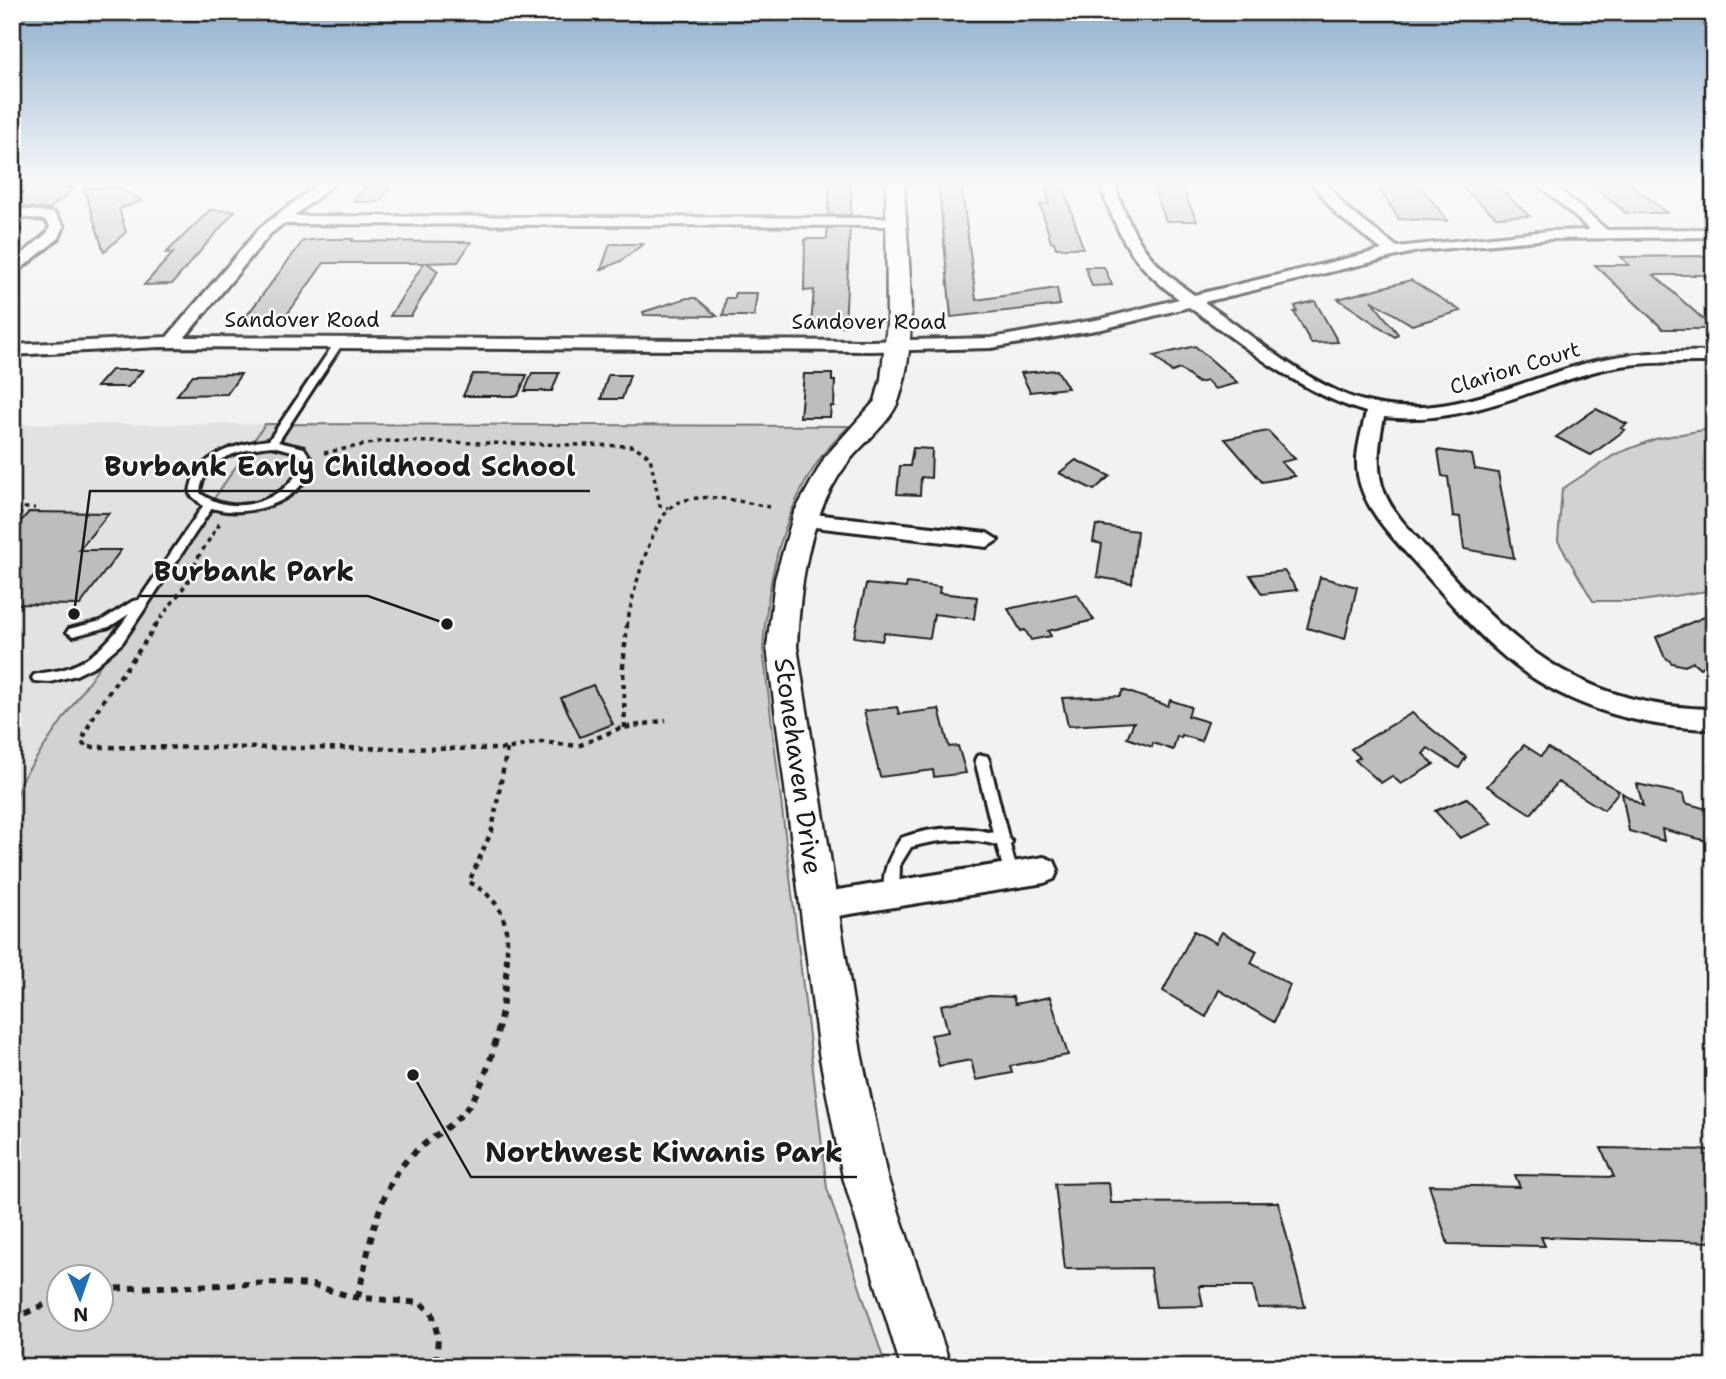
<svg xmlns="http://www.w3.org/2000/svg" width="1726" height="1379" viewBox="0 0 1726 1379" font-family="'Shantell Sans',sans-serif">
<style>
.built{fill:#e2e2e2}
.green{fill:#d2d2d2;stroke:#777;stroke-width:2;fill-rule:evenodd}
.building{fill:#bdbdbd;stroke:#1c1c1c;stroke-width:2}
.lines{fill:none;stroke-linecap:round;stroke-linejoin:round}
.service-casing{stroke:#1c1c1c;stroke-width:6}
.minor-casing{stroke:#1c1c1c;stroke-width:6}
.tertiary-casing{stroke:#1c1c1c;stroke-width:5}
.path-far2{stroke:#1c1c1c;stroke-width:3.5;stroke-dasharray:4.5 4.5;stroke-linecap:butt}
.path-far1{stroke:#1c1c1c;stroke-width:4.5;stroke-dasharray:5 5;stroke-linecap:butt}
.path{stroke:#1c1c1c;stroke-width:6;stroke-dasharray:7 7;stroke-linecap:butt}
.service{fill:#fff;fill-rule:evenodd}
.minor{fill:#fff;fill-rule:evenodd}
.tertiary{fill:#fff;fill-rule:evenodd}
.labels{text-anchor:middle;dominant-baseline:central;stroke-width:5;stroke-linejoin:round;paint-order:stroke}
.far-street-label{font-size:21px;fill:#1c1c1c;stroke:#fff}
.street-label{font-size:26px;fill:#1c1c1c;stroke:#fff}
.leader{fill:none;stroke:#1c1c1c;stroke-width:2.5}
.callout-dot{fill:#1c1c1c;stroke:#fff;stroke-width:2.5}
.callout-label{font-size:28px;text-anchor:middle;font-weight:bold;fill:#1c1c1c;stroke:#fff;stroke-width:5;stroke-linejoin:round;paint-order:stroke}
</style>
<rect width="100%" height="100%" fill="#f2f2f2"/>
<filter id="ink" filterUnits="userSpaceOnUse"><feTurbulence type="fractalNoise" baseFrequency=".0143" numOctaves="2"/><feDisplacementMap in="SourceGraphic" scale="14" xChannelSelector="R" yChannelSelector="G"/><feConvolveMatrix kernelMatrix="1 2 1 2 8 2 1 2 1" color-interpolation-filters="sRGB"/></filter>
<g filter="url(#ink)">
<!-- built -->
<path class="built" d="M12 424H265L20 782H12Z"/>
<!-- green -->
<g class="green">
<path d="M265 424 849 426C838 438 825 450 817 463 780 519 767 584 763 649L827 1188 886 1367H12V819L20 782ZM60 1278H102V1320H60Z"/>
<path d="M1714 428V590L1641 601H1593L1558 541 1562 489 1616 454 1655 439Z"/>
</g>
<!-- building -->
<g class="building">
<path d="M369 182H394L379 202H353Z"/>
<path d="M830 182H851V215H828Z"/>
<path d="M1045 182H1062L1083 248H1056L1054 242H1051L1040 204H1049Z"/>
<path d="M1154 182H1179L1197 221H1166L1153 188H1157Z"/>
<path d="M1375 182H1417L1448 221 1399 219Z"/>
<path d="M1456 182H1493L1529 216 1496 217Z"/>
<path d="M1589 182H1628L1667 213H1626Z"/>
<path d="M12 185 75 188 48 210 12 205Z"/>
<path d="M84 188H121L142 201 119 209 126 232 104 252Z"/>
<path d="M939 188 962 189 976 300 1057 288 1060 305 951 317Z"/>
<path d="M210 210 235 211 172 284 144 285 173 253H166Z"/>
<path d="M827 228H850L845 326 811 325 814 290 804 291 805 239H827Z"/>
<path d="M320 239H353L352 241 471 242 458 262 427 263 438 271 411 316H390L424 263H324L286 316 245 318 303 241Z"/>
<path d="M610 244H643L621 261 601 270Z"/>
<path d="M1703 256 1714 267V275H1654L1714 329H1663L1595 265H1629L1621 257Z"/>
<path d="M1085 267H1104L1112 285 1092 286Z"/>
<path d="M1411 280 1461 311 1412 325 1371 300 1398 334 1395 337 1338 299Z"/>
<path d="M735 293H757L754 316H723L726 298H735Z"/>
<path d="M687 298H696L717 316 644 315 643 312Z"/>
<path d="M1315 301 1338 342 1311 343 1294 312H1297L1295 306Z"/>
<path d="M1195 346 1238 383 1215 389 1207 381 1198 383 1180 369 1172 372 1154 356Z"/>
<path d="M111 370H143L128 387H96Z"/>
<path d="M1057 370 1068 388 1030 392 1021 373Z"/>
<path d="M532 373H559L552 391H525Z"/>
<path d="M241 374 227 394 177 395 193 375Z"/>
<path d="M473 374 527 375 518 396H463Z"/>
<path d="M804 374H832V381H835L834 406H831L830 417H800Z"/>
<path d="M608 375H630L622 399H601Z"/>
<path d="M1596 409 1627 424 1621 428 1625 430 1591 455 1556 437Z"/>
<path d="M1268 431 1295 459 1281 462 1295 476 1262 482 1225 439Z"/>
<path d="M913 448 932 449 931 478 921 477 920 495 897 494 900 466H910Z"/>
<path d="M1438 450 1472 455 1475 469 1498 473 1514 558 1464 549 1460 517 1453 516 1448 477 1442 476Z"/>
<path d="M1076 460 1110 476 1094 490 1059 473Z"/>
<path d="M29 512 109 513 79 550H121L80 605 12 604V531Z"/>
<path d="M1096 525 1137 531 1132 583 1097 577 1102 544 1093 542Z"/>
<path d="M1284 571 1297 590 1262 594 1250 575Z"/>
<path d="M1320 577 1357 587 1345 639 1307 628Z"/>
<path d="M907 583 940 587 939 593 977 597 974 619 934 614 930 638 884 633 882 641 854 637 866 584 906 588Z"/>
<path d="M1077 594 1094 620 1048 631 1051 636 1031 640 1025 630 1021 631 1008 609Z"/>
<path d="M1714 613V661L1700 668 1693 662 1685 666 1672 663 1664 656 1656 637Z"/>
<path d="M593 685 613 724 580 737 561 698Z"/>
<path d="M1123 690 1168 706 1170 700 1191 707 1188 716 1208 722 1201 741 1182 735 1181 738 1177 736 1173 750 1153 743 1152 747 1127 738 1134 722 1068 726 1062 698 1120 696Z"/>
<path d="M897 707 899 714 939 709 949 747 958 746 966 773 934 777 933 770 880 777 864 711Z"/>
<path d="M1412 713 1466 757 1459 768 1428 748 1423 754 1434 764 1401 784 1392 776 1381 783 1355 760 1360 757 1351 749Z"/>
<path d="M1524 745 1541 756 1548 748 1619 791 1604 810 1558 782 1531 814 1487 786Z"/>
<path d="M1637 784 1683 794 1685 803 1714 811V843L1662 829 1664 841 1629 831 1622 793 1643 806Z"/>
<path d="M1467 798 1492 824 1460 838 1435 811Z"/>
<path d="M1194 931 1216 943 1222 932 1257 951 1251 963 1290 985 1274 1022 1219 990 1206 1017 1163 991Z"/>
<path d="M989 996 1013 997 1015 1004 1050 997 1068 1055 1010 1066 1012 1073 976 1080 971 1060 939 1066 931 1035 948 1032 941 1005Z"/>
<path d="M1601 1148 1714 1150V1242L1541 1237 1545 1246 1448 1244 1429 1185 1520 1187 1515 1175 1614 1177Z"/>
<path d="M1109 1183 1111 1203 1278 1202 1305 1307 1258 1308 1253 1286H1199L1203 1306 1156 1307 1150 1268 1065 1269 1055 1184Z"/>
</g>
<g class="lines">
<defs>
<g id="service">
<path d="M336 341 343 343 278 442 304 448 313 462C311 467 310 473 307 477 289 507 243 517 212 508L122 643 96 665 76 675 50 682 34 681 32 678 34 675C43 672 52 672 61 670 92 662 112 639 129 614L109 627 73 636 67 632 69 629 101 621 133 601 139 600 203 506 190 494C193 455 235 444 269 440ZM272 446 297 452 303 462C288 501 234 519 200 493 203 457 242 449 272 446Z"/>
<path d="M982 755 987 756 989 760 1008 837 1012 842 1010 845 1018 875 1016 879 1011 881 1006 879 997 845C968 837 939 839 911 847L900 865 899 894 897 899 892 901 887 899C878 876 890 856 901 838 931 827 962 825 993 833L975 760 977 756Z"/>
</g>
<g id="minor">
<path d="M321 182H337L294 216 895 218 902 222 895 226 283 224 270 234 185 337 872 341 991 338 1101 319 1179 299C1130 263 1119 237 1099 182H1113C1134 238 1144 259 1194 295L1382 250 1336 214 1312 182H1326L1346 208 1397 247 1549 231 1590 230 1536 182H1551L1607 230 1714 229V237L1549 239 1418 251 1204 302C1251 334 1298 377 1351 397 1434 427 1509 384 1587 363 1628 352 1671 351 1714 352V362C1675 362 1634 361 1596 371 1522 392 1464 425 1384 417 1367 497 1392 509 1442 565 1520 653 1591 708 1714 709V729C1636 728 1557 704 1499 652 1469 626 1445 596 1419 567 1396 541 1364 511 1358 475 1354 454 1362 432 1366 412 1299 393 1245 346 1189 307L1102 329 991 348 872 351 159 347 12 355V345L167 337 260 228Z"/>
<path d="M12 208 54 213 64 226 59 238 12 276V263L47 233 50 226 45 220 12 216Z"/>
<path d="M804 513 987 533 998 540 987 547 797 525 794 520 797 515Z"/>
<path d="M1044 857 1054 861 1058 870 1054 879 1044 883 819 919 809 915 804 906 809 897 819 893Z"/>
</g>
<path id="tertiary" d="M886 182H904C906 251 921 331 899 399 891 423 861 444 846 465 808 517 800 585 797 647L861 1053 887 1177 951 1367H901L843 1177 819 1053 767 647 775 579 794 513 825 457 875 401 881 379 887 324Z"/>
</defs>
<!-- service casing -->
<use href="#service" class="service-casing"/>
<!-- minor casing -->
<use href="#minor" class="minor-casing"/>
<!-- tertiary casing -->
<use href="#tertiary" class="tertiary-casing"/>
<!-- path-far2 -->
<g class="path-far2">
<path d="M324 453 383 441 634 446 650 457 660 506 668 508"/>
<path d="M12 522 25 508H35"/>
<path d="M155 626 187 583 197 559 221 521"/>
<path d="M627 626C631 599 652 514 677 503 705 491 741 502 769 507"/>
</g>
<!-- path-far1 -->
<g class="path-far1">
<path d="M156 624C133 665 98 697 82 742L86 747 507 749 541 742 578 746 618 729 666 720"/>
<path d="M625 728 623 667 627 624"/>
<path d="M507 749 492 830 469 882C500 899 508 918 507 953"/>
</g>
<!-- path -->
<g class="path">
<path d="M102 1289 279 1283 312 1285 353 1297 421 1303 432 1313 438 1337 436 1367"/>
<path d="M358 1297C368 1255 374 1207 399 1170 415 1146 442 1134 462 1114 494 1080 507 997 507 951"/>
<path d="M12 1319 60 1298"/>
</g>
<!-- service -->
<use href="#service" class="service"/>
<!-- minor -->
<use href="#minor" class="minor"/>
<!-- tertiary -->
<use href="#tertiary" class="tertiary"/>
</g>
</g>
<!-- sky -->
<linearGradient id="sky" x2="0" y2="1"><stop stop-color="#8eafce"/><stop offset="0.49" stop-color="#f9f9f9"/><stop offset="1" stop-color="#f9f9f9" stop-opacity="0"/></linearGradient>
<rect width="1726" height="375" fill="url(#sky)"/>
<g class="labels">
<!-- far-street labels -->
<g class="far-street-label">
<text x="302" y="320">Sandover Road</text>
<text x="869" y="322">Sandover Road</text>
<text transform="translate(1515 368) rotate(-17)">Clarion Court</text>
</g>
<!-- street labels -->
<g class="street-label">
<text transform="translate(799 766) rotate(82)">Stonehaven Drive</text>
</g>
</g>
<!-- callouts -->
<path class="leader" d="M74 614L90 491H590M447 624L368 596H140M413 1075L471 1177H857"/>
<g class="callout-dot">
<circle cx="74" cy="614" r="7"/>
<circle cx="447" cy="624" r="7"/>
<circle cx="413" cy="1075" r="7"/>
</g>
<g class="callout-label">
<text x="340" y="476">Burbank Early Childhood School</text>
<text x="254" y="581">Burbank Park</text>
<text x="664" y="1162">Northwest Kiwanis Park</text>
</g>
<!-- margin -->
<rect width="1726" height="1379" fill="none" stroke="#fff" stroke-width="42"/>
<rect x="21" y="21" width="1684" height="1337" fill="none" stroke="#1c1c1c" stroke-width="2.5" filter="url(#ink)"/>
<!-- north arrow -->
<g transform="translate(80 1298) rotate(178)"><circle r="33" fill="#ffffff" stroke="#a4a4a4" stroke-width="2"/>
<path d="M0-5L12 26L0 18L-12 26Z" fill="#1f6fb2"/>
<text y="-10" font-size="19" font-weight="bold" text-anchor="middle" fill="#1c1c1c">N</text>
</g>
</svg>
